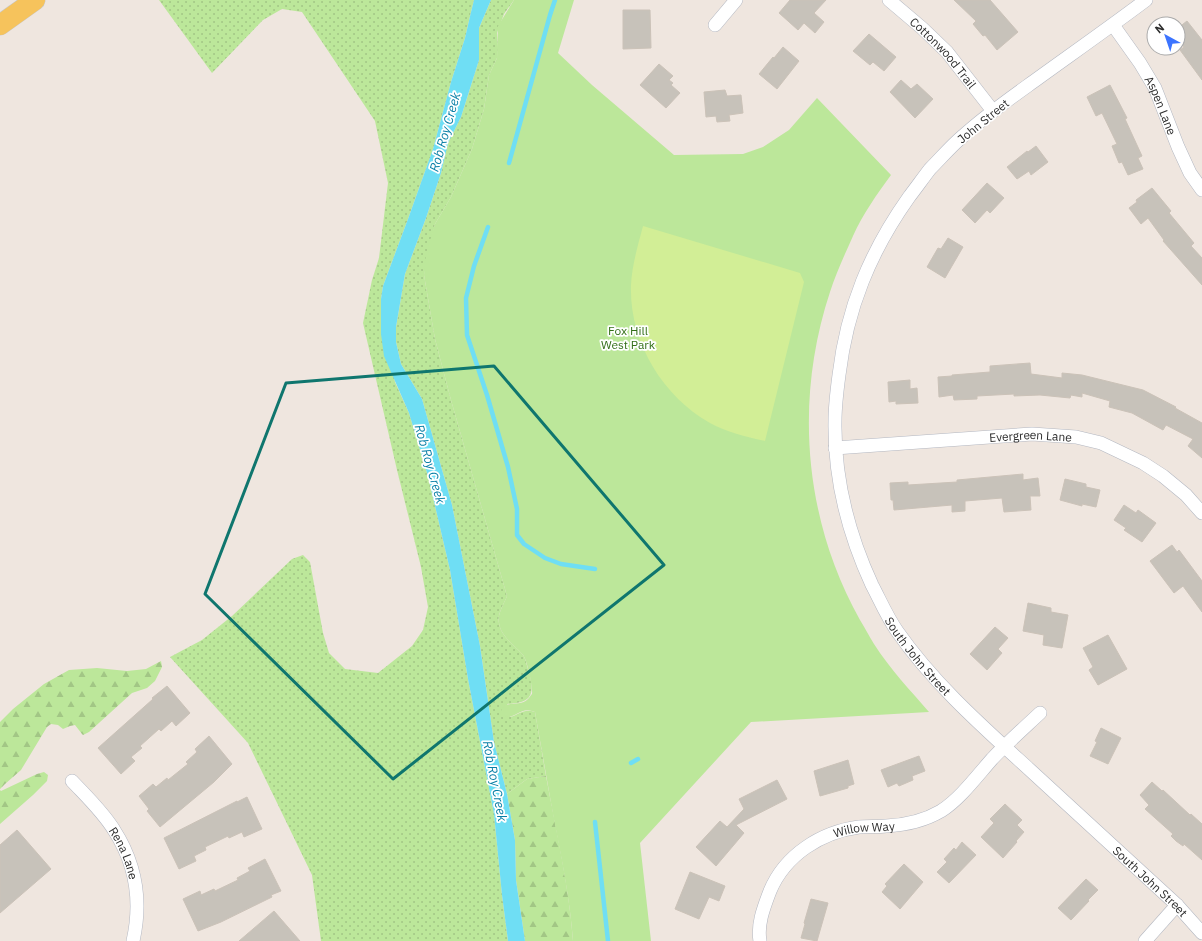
<svg xmlns="http://www.w3.org/2000/svg" width="1202" height="941" viewBox="0 0 1202 941" font-family="'IBM Plex Sans',sans-serif">
<style>
.grass{fill:url(#grass-dots)}
.forest{fill:url(#forest-firs)}
.park{fill:#bce79a}
.pitch{fill:#d2ee96}
.water{fill:#6fdef4}
.lines{fill:none;stroke-linecap:round;stroke-linejoin:round}
.stream{stroke:#6fdef4;stroke-width:4.5}
.building{fill:#c7c2ba;stroke:#cbc2b8}
.street-casing{stroke:#b3b7c1;stroke-width:14}
.primary-casing{stroke:#c8c8c8;stroke-width:21}
.street{stroke:#fff;stroke-width:13}
.primary{stroke:#f6c35c;stroke-width:20}
.marked{fill:none;stroke:#0f766e;stroke-width:3;stroke-linejoin:round}
.labels{text-anchor:middle;dominant-baseline:central;stroke-width:3.5;stroke-linejoin:round;paint-order:stroke}
.street-label{font-size:12px;fill:#2d2d2d;stroke:#fff}
.park-label{font-size:12px;fill:#336f18;stroke:#fff}
.water-label{font-size:13px;font-style:italic;fill:#087fa6;stroke:#fff}
</style>
<defs>
<pattern id="grass-dots" width="8" height="8" patternUnits="userSpaceOnUse"><rect width="8" height="8" fill="#bce79a"/><path d="M2 2h.1M6 6h.1" fill="none" stroke="#a2c685" stroke-width="1.8" stroke-linecap="round"/></pattern>
<pattern id="forest-firs" width="22" height="20" patternUnits="userSpaceOnUse"><rect width="22" height="20" fill="#bce79a"/><path d="M5 1l3.5 6h-7zM16 11l3.5 6h-7z" fill="#a2c685"/></pattern>
</defs>
<rect width="100%" height="100%" fill="#efe6df"/>
<!-- grass -->
<g class="grass">
<path d="M159 0H474L471 12 465 38 451 82 433 149 408 219 383 286 381 299 382 314 395 382 409 413 428 476 450 570 468 679 494 814 502 895 508 941H321L312 875 248 743 170 657 202 640 232 616 292 559 303 555 310 562 323 633 329 653 345 669 378 673 412 646 423 630 428 607 421 567 397 470 363 323 372 280 379 258 388 183 375 121 302 12 282 9 263 20 212 73Z"/>
<path d="M491 0H514L504 14 497 33 498 48 497 58 489 75 484 109 472 149 451 197 435 224 424 275 435 339 451 400 507 596C504 604 497 614 499 623 501 637 514 644 523 655 526 659 527 667 529 672 535 695 532 703 507 704L510 717C520 714 524 708 535 712L546 776 527 779 507 794 494 742 480 646 452 505 422 399 401 364 396 342V327L405 274 426 218 441 173 448 143 461 117 479 60V28Z"/>
</g>
<!-- forest -->
<g class="forest">
<path d="M161 661 162 667 155 681 147 688 132 693 89 732 83 735 82 734 75 725 70 726 63 729 58 725 51 724 47 727 21 770 5 784 0 789V722L13 709 44 684 69 670 97 668 127 671 146 669Z"/>
<path d="M44 772 48 775 47 781 33 795 0 824V790L1 791 37 774Z"/>
<path d="M546 776C556 831 569 885 573 941H525L516 880 515 840 507 794 527 779Z"/>
</g>
<!-- park -->
<path class="park" d="M514 0H574L558 53 592 85 674 155 743 154 763 147 789 130 817 98 891 175C877 194 863 214 853 236 845 254 836 273 830 292 794 401 804 520 860 620 865 628 869 636 874 644 890 669 910 690 929 712L751 722 640 843 651 941H573C570 898 561 856 553 814 547 780 541 746 535 712 521 706 518 717 506 717L503 714 501 710 505 705C512 703 522 705 528 699 529 698 531 695 532 694 533 687 527 660 523 655 514 644 501 637 499 623 497 614 504 604 507 596L451 400 435 339 424 275 426 254 435 224 451 197 472 149 484 109 489 75 497 58 498 26Z"/>
<!-- pitch -->
<path class="pitch" d="M643 226 800 273 804 282 765 441C746 437 727 432 710 423 662 396 629 341 631 285 632 265 638 245 643 226Z"/>
<!-- water -->
<path class="water" d="M474 0H491L479 28V60L461 117 448 143 441 173 426 218 405 274 396 327V342L401 364 422 399 452 505 480 646 494 742 507 794 515 840 516 880 525 941H508L502 895 494 814 468 679 450 570 428 476 409 413 384 356 381 334V299L383 286 408 219 433 149 451 82 465 38 471 12Z"/>
<g class="lines">
<!-- stream -->
<g class="stream">
<path d="M509 163 550 15 555 0"/>
<path d="M488 227 474 266 466 298 467 335 487 395 508 467 517 509V535L524 544 545 558 561 564 595 569"/>
<path d="M631 763 638 759"/>
<path d="M595 822 608 941"/>
</g>
</g>
<!-- building -->
<g class="building">
<path d="M790 0H826L814 13 824 22 815 33 804 23 798 30 779 13Z"/>
<path d="M954 0H990L1018 32 997 50 985 35 983 36 973 24 976 21Z"/>
<path d="M623 10H650L651 48 623 49Z"/>
<path d="M1187 21 1202 40V80L1180 50 1184 47 1178 38V28Z"/>
<path d="M869 34 896 57 884 71 873 62 870 65 853 51Z"/>
<path d="M783 47 799 61 777 89 759 74 773 57 774 58Z"/>
<path d="M659 64 673 76 669 80 673 83 671 85 680 93 666 108 640 85Z"/>
<path d="M901 80 911 89 917 84 933 99 915 118 890 92Z"/>
<path d="M1110 85 1127 118 1125 119 1142 156 1138 158 1143 169 1128 175 1122 162 1119 163 1112 146 1117 144 1102 113 1096 116 1087 97Z"/>
<path d="M725 90 727 96 741 95 743 113 729 115 730 121 717 122 716 116 706 117 704 92Z"/>
<path d="M1036 146 1048 162 1031 175 1029 171 1017 179 1007 167 1027 151 1028 152Z"/>
<path d="M987 183 1004 198 990 213 987 210 975 223 962 210Z"/>
<path d="M1152 188 1171 211 1169 213 1194 243 1191 246 1202 258V285L1163 241 1164 240 1148 218 1141 224 1129 208 1137 202 1136 200Z"/>
<path d="M948 238 963 247 945 278 927 267 938 248 941 249Z"/>
<path d="M1030 363 1031 374 1062 378V373L1082 375 1143 390 1176 407 1175 408 1202 423V458L1188 446 1193 439 1166 425 1163 430 1132 413 1109 407 1110 401 1082 393V397L1071 395 1070 398 1040 395 1014 396V394L977 396V399L954 400 953 395 939 397 938 377 952 376V375L990 372V366Z"/>
<path d="M910 380V389L917 388 918 403 896 404V401L889 402 888 382Z"/>
<path d="M1023 474V480L1038 478 1040 496H1030L1031 510 1004 512 1002 498 965 501V511L952 512V505L894 510 893 500H891L890 483 908 482V485L957 482V480Z"/>
<path d="M1065 479 1086 484V487L1100 490 1096 507 1082 504V506L1060 500Z"/>
<path d="M1124 505 1136 513 1138 510 1156 523 1142 542 1124 530 1126 528 1114 520Z"/>
<path d="M1172 545 1177 552 1179 550 1202 581V612L1183 586 1174 593 1150 561Z"/>
<path d="M1028 603 1051 608V612L1068 615 1062 648 1043 645 1044 635 1023 631Z"/>
<path d="M995 627 1008 638 998 649 1002 653 987 670 970 654Z"/>
<path d="M1108 635 1127 669 1098 685 1089 670 1093 667 1083 648Z"/>
<path d="M167 686 190 713 176 726 172 721 161 731 159 729 140 746 142 748 131 757 135 761 121 774 98 748 153 699 152 698Z"/>
<path d="M1101 728 1121 738 1108 764 1090 756 1097 742 1095 741Z"/>
<path d="M209 736 232 764 214 782 160 827 147 811 149 809 139 796 153 784 156 787 167 778 168 780 188 764 186 762 197 752 195 749Z"/>
<path d="M919 756 925 771 912 776 913 780 899 786 897 783 888 787 881 770Z"/>
<path d="M848 760 854 784 848 786V788L820 796 814 771Z"/>
<path d="M777 780 787 799 736 825 744 833 716 866 696 847 720 821 727 827 744 809 739 799Z"/>
<path d="M1152 782 1162 791 1163 790 1190 815 1191 814 1202 824V860L1184 844 1183 846 1176 841 1171 836 1173 834 1145 809 1149 805 1140 795Z"/>
<path d="M247 797 262 829 244 837 242 832 229 838 228 836 205 847 206 850 194 856 196 861 179 869 164 838 237 801V802Z"/>
<path d="M1005 804 1022 820 1017 825 1024 832 1016 841 1017 842 1003 858 981 837 994 823 990 819Z"/>
<path d="M17 830 51 869 0 913V845Z"/>
<path d="M962 842 976 855 949 883 937 872 947 862 944 859 954 848 956 850Z"/>
<path d="M265 859 281 891 271 895 272 897 221 922 198 931 183 899 200 891 201 895 214 889 215 891 238 880 237 878 250 871 248 868Z"/>
<path d="M904 864 923 882 900 909 882 892 887 886 885 884Z"/>
<path d="M690 872 725 886 719 901 709 897 699 919 675 909Z"/>
<path d="M1086 879 1098 890 1088 900 1089 901 1071 920 1058 908Z"/>
<path d="M811 899 828 903 817 941 801 938 805 924 804 923Z"/>
<path d="M274 911 300 941H239Z"/>
</g>
<g class="lines">
<defs>
<g id="street">
<path id="s1" d="M889 0 922 28 947 52 993 111"/>
<path id="s2" d="M1146 0C1110 27 1073 53 1037 79 1012 97 986 115 963 136 951 146 941 158 930 169 923 178 916 188 909 197 870 252 847 308 839 375 837 390 835 406 835 421 834 479 848 533 872 585 880 600 887 617 897 631 934 684 983 727 1030 770 1079 815 1128 860 1177 905L1202 933"/>
<path d="M715 25 736 0"/>
<path id="s3" d="M1113 25 1140 63 1155 88 1178 147 1190 173 1202 190"/>
<path id="s4" d="M835 448 1032 434 1076 437 1101 443 1143 463 1163 476 1186 495 1202 513"/>
<path id="s5" d="M72 781C86 796 103 812 114 830 136 864 142 901 133 941"/>
<path id="s6" d="M760 941C757 924 764 907 770 891 785 855 821 832 859 827 868 826 877 827 886 826 906 825 924 821 941 811 960 799 977 776 992 759 1007 743 1024 728 1040 713"/>
<path d="M1145 941 1177 905"/>
</g>
<path id="primary" d="M0 25 35 0"/>
</defs>
<!-- street casing -->
<use href="#street" class="street-casing"/>
<!-- primary casing -->
<use href="#primary" class="primary-casing"/>
<!-- street -->
<use href="#street" class="street"/>
<!-- primary -->
<use href="#primary" class="primary"/>
</g>
<!-- marked area -->
<path class="marked" d="M494 366 664 565 393 779 205 594 286 383Z"/>
<g class="labels">
<!-- street labels -->
<g class="street-label">
<text stroke="none"><textPath href="#s1" startOffset="76">Cottonwood Trail</textPath></text>
<text stroke="none"><textPath href="#s3" startOffset="94">Aspen Lane</textPath></text>
<text transform="translate(983 121) rotate(-39)">John Street</text>
<text stroke="none"><textPath href="#s4" startOffset="196">Evergreen Lane</textPath></text>
<text stroke="none"><textPath href="#s2" startOffset="804">South John Street</textPath></text>
<text stroke="none"><textPath href="#s6" startOffset="171">Willow Way</textPath></text>
<text stroke="none"><textPath href="#s5" startOffset="90">Rena Lane</textPath></text>
<text stroke="none"><textPath href="#s2" startOffset="1128">South John Street</textPath></text>
</g>
<!-- park labels -->
<g class="park-label">
<text x="628" y="330">Fox Hill<tspan x="628" dy="14">West Park</tspan></text>
</g>
<!-- water labels -->
<g class="water-label">
<text transform="translate(445 132) rotate(-74)">Rob Roy Creek</text>
<text transform="translate(430 464) rotate(74)">Rob Roy Creek</text>
<text transform="translate(495 781) rotate(79)">Rob Roy Creek</text>
</g>
</g>
<!-- north arrow -->
<g transform="translate(1166 36) rotate(320)"><circle r="19" fill="#ffffff" stroke="#ababab"/>
<path d="M0-3L7 15L0 10L-7 15Z" fill="#3c74ff"/>
<text y="-6" font-size="11" font-weight="bold" text-anchor="middle" fill="#2d2d2d">N</text>
</g>
</svg>
